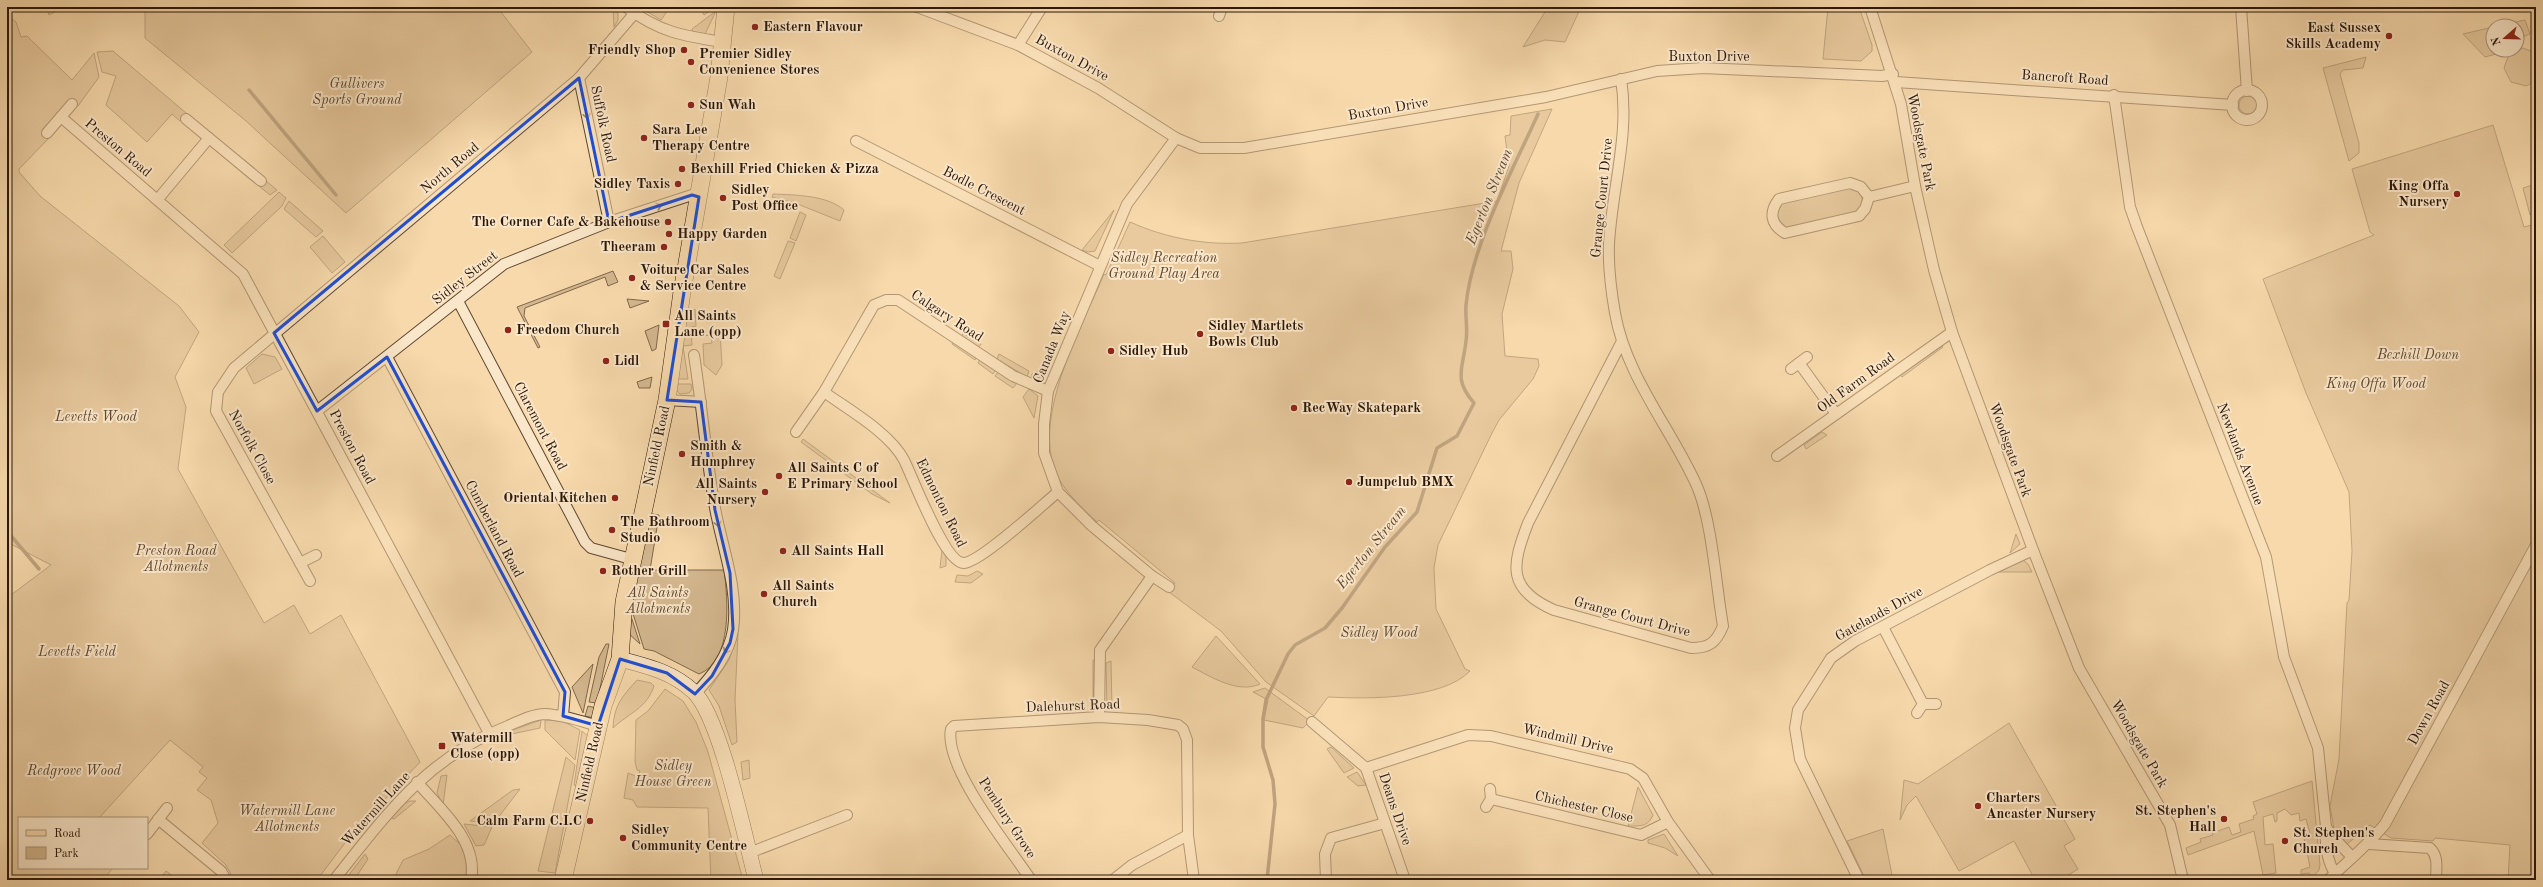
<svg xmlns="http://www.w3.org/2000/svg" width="2543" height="887" viewBox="0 0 2543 887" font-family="'Old Standard TT',serif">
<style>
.green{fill:#d4b88f;stroke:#80684c}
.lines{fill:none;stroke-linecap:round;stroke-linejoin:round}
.stream{stroke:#7c6449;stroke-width:3.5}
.street-casing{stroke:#5e4832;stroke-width:12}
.secondary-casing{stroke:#2b1709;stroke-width:16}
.primary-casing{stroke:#2b1709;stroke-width:18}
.street{stroke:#fae6c8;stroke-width:10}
.secondary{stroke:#fae6c8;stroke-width:15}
.primary{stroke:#f7d9ab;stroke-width:17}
.oneway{stroke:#9d8972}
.marked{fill:none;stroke:#1d4ed8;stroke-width:3;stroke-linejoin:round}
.poi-dot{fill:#8f2418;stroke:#fae6c8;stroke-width:1.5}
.labels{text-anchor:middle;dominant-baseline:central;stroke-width:4;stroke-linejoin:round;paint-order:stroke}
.poi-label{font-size:14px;font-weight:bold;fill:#2b1709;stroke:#fae6c8;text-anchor:start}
.street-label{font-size:14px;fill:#2b1709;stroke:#fae6c8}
.park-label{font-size:14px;font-style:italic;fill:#5e4731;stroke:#fae6c8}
.water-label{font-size:15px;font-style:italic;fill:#614a34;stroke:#fae6c8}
</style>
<rect width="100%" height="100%" fill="#f7d9ab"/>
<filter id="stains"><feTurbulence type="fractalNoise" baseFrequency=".005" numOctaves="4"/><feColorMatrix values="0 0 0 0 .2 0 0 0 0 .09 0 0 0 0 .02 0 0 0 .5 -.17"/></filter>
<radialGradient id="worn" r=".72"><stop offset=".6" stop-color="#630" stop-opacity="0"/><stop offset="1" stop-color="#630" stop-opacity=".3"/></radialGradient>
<!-- green -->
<g class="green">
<path d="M46 7H64L49 15Z"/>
<path d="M145 7H497L532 52 346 213 246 121 145 38Z"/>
<path d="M648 7H663V10H668L661 20 646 11Z"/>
<path d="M699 7H715L704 15Z"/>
<path d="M1548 7H1581L1565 42 1545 40 1523 47Z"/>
<path d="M1828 7H1859L1872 45V51L1861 61 1823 59Z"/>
<path d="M2094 7H2155L2153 12Z"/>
<path d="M613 9 618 13V20L614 27Z"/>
<path d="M716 11 705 34 693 32 692 29Z"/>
<path d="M7 15 16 22 21 37 27 36 72 80 94 53 99 77 78 106 70 100 42 130 50 137 19 169V172L40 196 179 306 199 332 175 377 186 407 178 469 264 623 294 605 310 634 341 615 420 762 351 835 317 880H234L226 865 202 843 218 823 211 800 197 790 207 778 199 772 203 767 170 740 99 818H19V868H113L103 880H7V598L51 565 7 542Z"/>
<path d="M2525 20 2530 34 2517 39V26H2496Z"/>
<path d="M2493 27V50H2500L2496 54 2485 57 2463 34Z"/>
<path d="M2523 48 2536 53V81L2526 86 2511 82 2504 68 2509 54Z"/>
<path d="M113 51 186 113 180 121 172 114 147 142 106 105 116 76 102 72 97 52Z"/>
<path d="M2366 57 2363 68 2343 70 2340 74 2359 143V153L2349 161 2323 68Z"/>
<circle cx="2248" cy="105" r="9"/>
<path d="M1552 109 1519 183 1501 251H1511L1513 269 1502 314 1505 356 1538 359 1539 366 1533 379 1499 420 1492 433 1438 545 1434 568 1436 609 1465 669 1470 671C1442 700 1367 699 1328 697L1314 716 1266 682 1221 631 1169 592 1175 583 1099 520 1097 522C1083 509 1068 495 1059 479 1028 421 1082 328 1104 274L1106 275 1130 222C1166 238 1203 245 1242 243L1497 201 1509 166 1505 136 1510 135 1511 116Z"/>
<path d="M2493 125 2524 227 2536 224V880H2508L2510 845 2435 838 2433 841 2391 838 2370 825 2346 845 2335 834 2330 806 2339 759 2347 603 2349 600 2352 551 2349 492 2306 393 2263 279 2374 235 2370 232 2352 169Z"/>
<path d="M265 180 277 190 270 195 259 186Z"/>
<path d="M2536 184V213L2530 215 2523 188Z"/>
<path d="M1851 187C1860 191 1863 196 1863 206L1857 212 1786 228 1777 218 1778 206 1781 203Z"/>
<path d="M279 192 286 198 282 206 232 253 224 245Z"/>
<path d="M773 194C795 195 827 195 844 210L840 221 795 203 772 197Z"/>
<path d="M289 201 323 231 316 237 284 209Z"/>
<path d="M1114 210 1095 251 1088 252 1082 250Z"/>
<path d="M800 212 806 215 796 241 790 238Z"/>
<path d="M323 236 345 262 332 273 310 247Z"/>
<path d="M788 241 795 243 780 279 774 276Z"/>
<path d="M613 271 618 282 608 286 605 277 525 308 524 316 540 347 538 348 517 307Z"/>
<path d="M627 299 649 301 630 308Z"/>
<path d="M695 309 696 326 691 327 692 345 683 346 688 379H677L687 315Z"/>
<path d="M659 325 656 349 652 351 645 331Z"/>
<path d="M720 333 722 365 716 375 704 365 703 344 712 343 711 335 702 336Z"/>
<path d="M963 333 981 344 979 347 962 336Z"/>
<path d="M953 342 976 357 975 360 952 344Z"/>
<path d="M1942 346 1943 347 1902 377 1900 375Z"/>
<path d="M262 354 275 357 282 369 254 384 246 368Z"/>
<path d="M999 354 1029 371 1027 377 997 359Z"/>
<path d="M980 359 996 370 993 374 978 363Z"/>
<path d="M1048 366 1044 377 1031 379 1032 374Z"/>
<path d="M998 372 1017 383 1013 388 995 376Z"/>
<path d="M652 377 650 388H639L637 382Z"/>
<path d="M676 384H691L692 389 689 393 680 394 675 389Z"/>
<path d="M1029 389 1038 396 1034 418 1023 397Z"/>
<path d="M1822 432 1827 435 1806 449 1804 445Z"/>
<path d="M803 439 890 503 872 494 801 442Z"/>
<path d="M647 513 659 515 650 570H724C728 599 733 661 699 674L654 651 644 649 630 604Z"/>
<path d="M2016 534 2020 544 2010 553Z"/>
<path d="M942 550 946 557V566L940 568Z"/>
<path d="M2023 560 2028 564 2032 572H1999Z"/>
<path d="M977 571 983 574 971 583 955 582 957 575 968 576Z"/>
<path d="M629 610 640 644 628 633Z"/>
<path d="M738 633 735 700 737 742 732 745 719 706 709 690 729 660Z"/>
<path d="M1216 636 1260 684C1238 694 1211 677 1192 667Z"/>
<path d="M606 644H609L597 703 589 702 599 657Z"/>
<path d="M1093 660H1095L1093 708Z"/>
<path d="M1111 661 1112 709 1107 707 1106 663Z"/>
<path d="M593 664 583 713 572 687Z"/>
<path d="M637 680 651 683 654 686C647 708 629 713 613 728 614 705 622 697 637 680Z"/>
<path d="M1265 688 1310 721 1303 728 1264 720 1268 700 1253 692Z"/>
<path d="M665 689 683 701 696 722 708 752 743 880H711L708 808 637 807 633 800 624 798 628 773 638 777 640 771 637 770 635 762 636 720 648 711Z"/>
<path d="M588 706 596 708 594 718 585 716Z"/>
<path d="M541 720 540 728 507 735 494 740 493 737Z"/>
<path d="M545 720 562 721 580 730 575 760 545 730Z"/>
<path d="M2009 723 2075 839 2064 846 2078 869 2060 880H2035L2014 841 1959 871 1916 796 1907 805 1900 820 1904 780 1918 784Z"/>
<path d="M582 731 589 737 578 787 574 785Z"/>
<path d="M1331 747 1354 768 1344 773 1327 749Z"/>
<path d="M566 757 575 765 555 873 538 871Z"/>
<path d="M749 760 750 778 743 780 741 762Z"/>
<path d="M1357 772 1366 785 1358 786 1347 777Z"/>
<path d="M447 775 443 805 437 793 441 776Z"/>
<path d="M2312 781 2320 865 2319 870 2312 878 2309 873 2301 874V870L2310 867 2304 838 2311 837 2306 819 2300 821 2299 813 2291 815 2285 809 2277 813V821L2275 822 2273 814 2263 817 2265 845 2273 844 2276 873 2263 875 2254 831 2188 855 2186 848 2201 842 2200 839 2213 835 2212 833 2229 827 2232 835 2241 832 2239 824 2254 819 2253 816 2257 814 2253 802Z"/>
<path d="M1638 787 1653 815C1648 827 1640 826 1628 826Z"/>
<path d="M520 789 494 823 470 821 513 790Z"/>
<path d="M410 801H416L394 819 391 818 403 804Z"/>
<path d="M464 824 492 827 484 845 476 846Z"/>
<path d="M1883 829 1893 880 1882 878 1866 880 1847 841Z"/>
<path d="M1664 834 1678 856 1665 848 1648 843V840Z"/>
<path d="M450 835C453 839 459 842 461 845 468 853 467 871 465 880H397L396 874 403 860 429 849Z"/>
<path d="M365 854 368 859 354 880H345Z"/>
<path d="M166 871 178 880H159Z"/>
</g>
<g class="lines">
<!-- stream -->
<g class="stream">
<path d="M249 90 336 195"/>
<path d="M7 531 39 569"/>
<path d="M1267 880 1275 804 1273 780 1263 747V719L1266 700 1288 654 1295 645 1325 628 1342 608 1385 547 1417 512 1437 448 1457 436 1474 403C1453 379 1463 369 1466 341 1468 329 1465 317 1466 305 1472 244 1513 170 1538 114"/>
</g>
<defs>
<g id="street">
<path d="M626 7C659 32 683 36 723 42"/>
<path d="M917 7 1018 45 1098 88 1176 138 1200 148H1244L1546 97 1657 71 1703 68 1882 76 1893 74"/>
<path d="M1870 7 1901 104 1915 186 1934 270 1952 332 2033 550 2079 668 2170 825 2183 880"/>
<path d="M2241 7 2247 91"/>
<path d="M1219 16 1222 7"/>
<path d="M1018 45 1042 7"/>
<path d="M579 78 609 222"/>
<path d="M1896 82 2233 105"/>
<circle cx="2247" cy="105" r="15"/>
<path d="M2114 95 2130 207 2137 227 2266 557 2284 657 2318 748 2326 827C2325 843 2326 860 2335 873"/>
<path d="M61 117 243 274 489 733"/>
<path d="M186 119 261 181"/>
<path d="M47 133 72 104"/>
<path d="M856 141 1100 266"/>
<path d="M1869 197 1861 187 1850 183 1779 199C1769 212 1770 224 1785 233L1859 216 1865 209 1869 197 1915 186"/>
<path d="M158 199 209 138"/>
<path d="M458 301 585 542 591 548 631 559"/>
<path d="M1621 343 1528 523C1512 565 1506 589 1554 610L1691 648C1709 648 1716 643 1723 626 1716 586 1712 519 1696 484 1670 427 1626 376 1615 313 1611 290 1608 267 1609 244 1612 188 1630 134 1621 79"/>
<path d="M694 355C702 406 706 457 715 508 722 547 739 589 733 630 729 655 712 676 695 694"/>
<path d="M387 357 565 692 563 716"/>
<path d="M1799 363 1836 414"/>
<path d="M1791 369 1807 357"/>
<path d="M824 392C849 410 890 433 904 460 913 478 945 564 964 563 981 562 1041 506 1058 492"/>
<path d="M667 400 701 402"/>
<path d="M317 411 504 264 609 222 692 195 699 197"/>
<path d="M796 432 824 392 874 305 886 300H898L1013 376 1048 391"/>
<path d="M1777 456 1952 332"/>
<path d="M300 563 316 555"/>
<path d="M310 581 216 411 218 392 234 368 579 78 634 14"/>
<path d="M1169 587 1152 576 1092 526 1058 492 1044 453V424L1048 391 1127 204 1176 138"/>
<path d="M1883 627 1923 704 1917 713"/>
<path d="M1923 704H1936"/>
<path d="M1099 717 1100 650 1152 576"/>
<path d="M1312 722 1366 768 1405 880"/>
<path d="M1366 768 1468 735 1491 736 1630 769 1643 778 1668 822 1710 880"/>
<path d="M417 782C440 809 479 841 471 880"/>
<path d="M1491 799 1641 835 1668 822"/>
<path d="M1486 807 1491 799 1490 789"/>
<path d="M158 819 221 871 226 880"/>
<path d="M2326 827 2333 837 2352 857"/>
<path d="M147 834 167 808"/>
<path d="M2369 844 2430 848C2439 857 2436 868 2436 880"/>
<path d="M749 853 847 815"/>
<path d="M334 880C386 815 427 757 508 726 519 721 533 714 545 714 564 715 581 721 598 726"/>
<path d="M1031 880C1010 848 943 767 951 729L954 726 1099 717 1148 720 1178 725 1183 729 1187 740 1188 835 1194 880"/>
<path d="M1113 880 1132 865 1188 835"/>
<path d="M1326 880 1325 854 1331 838 1385 823"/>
<path d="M1859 880 1800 759 1795 728 1798 710 1831 658 1855 641 1990 570 2033 550"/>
<path d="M2328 880C2348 861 2368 845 2385 824L2536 545"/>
</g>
<path id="secondary" d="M620 659C647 666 673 672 694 692 721 719 745 838 756 880"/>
<path id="primary" d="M563 880 603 706 620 659 624 602 667 400 682 292 719 77 726 7"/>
</defs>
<!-- street casing -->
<use href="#street" class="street-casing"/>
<!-- secondary casing -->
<use href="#secondary" class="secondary-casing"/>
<!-- primary casing -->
<use href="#primary" class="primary-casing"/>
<!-- street -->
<use href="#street" class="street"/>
<!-- secondary -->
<use href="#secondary" class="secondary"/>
<!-- primary -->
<use href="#primary" class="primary"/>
</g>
<!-- one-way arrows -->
<defs><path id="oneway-chevron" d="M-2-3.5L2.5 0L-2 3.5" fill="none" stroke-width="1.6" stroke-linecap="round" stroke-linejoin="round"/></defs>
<g class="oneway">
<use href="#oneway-chevron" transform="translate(587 116) rotate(78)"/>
<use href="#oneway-chevron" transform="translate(659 206) rotate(-18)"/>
<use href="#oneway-chevron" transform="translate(718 524) rotate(77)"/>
<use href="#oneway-chevron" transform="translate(726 651) rotate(118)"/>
</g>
<!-- marked area -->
<path d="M0 0H2543V887H0ZM579 78 609 222 692 195 699 197 667 400 701 402 715 510 730 573 733 629 730 643 712 676 695 694 667 673 620 659 598 726 563 716 565 692 387 357 317 411 274 333Z" fill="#f7d9ab" fill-opacity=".55" fill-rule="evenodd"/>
<path class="marked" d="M579 78 609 222 692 195 699 197 667 400 701 402 715 510 730 573 733 629 730 643 712 676 695 694 667 673 620 659 598 726 563 716 565 692 387 357 317 411 274 333Z"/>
<!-- markers -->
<g class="poi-dot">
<circle cx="755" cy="27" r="4"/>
<circle cx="2389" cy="36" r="4"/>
<circle cx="684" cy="50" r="4"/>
<circle cx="691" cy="62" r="4"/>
<circle cx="691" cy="105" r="4"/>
<circle cx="644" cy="138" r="4"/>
<circle cx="682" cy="169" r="4"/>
<circle cx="678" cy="184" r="4"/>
<circle cx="2457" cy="194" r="4"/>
<circle cx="723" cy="198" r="4"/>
<circle cx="668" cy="222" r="4"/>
<circle cx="669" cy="234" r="4"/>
<circle cx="664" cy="247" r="4"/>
<circle cx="632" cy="278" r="4"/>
<rect x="662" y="320" width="8" height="8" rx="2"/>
<circle cx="508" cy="330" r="4"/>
<circle cx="1200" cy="334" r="4"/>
<circle cx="1111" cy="351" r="4"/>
<circle cx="606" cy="361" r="4"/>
<circle cx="1294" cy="408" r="4"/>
<circle cx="682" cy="454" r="4"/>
<circle cx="779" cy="476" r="4"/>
<circle cx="1349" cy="482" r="4"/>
<circle cx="765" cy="492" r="4"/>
<circle cx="615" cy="498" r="4"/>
<circle cx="612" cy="530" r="4"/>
<circle cx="783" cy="551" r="4"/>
<circle cx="603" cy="571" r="4"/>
<circle cx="764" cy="594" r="4"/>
<rect x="438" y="742" width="8" height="8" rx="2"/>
<circle cx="1978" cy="806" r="4"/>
<circle cx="2224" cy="819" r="4"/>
<circle cx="590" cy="821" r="4"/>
<circle cx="623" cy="838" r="4"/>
<circle cx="2285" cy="841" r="4"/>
</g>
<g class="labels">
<!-- poi labels -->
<g class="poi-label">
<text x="763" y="27">Eastern Flavour</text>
<text x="2381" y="28" text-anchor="end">East Sussex<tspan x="2381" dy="16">Skills Academy</tspan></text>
<text x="676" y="50" text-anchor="end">Friendly Shop</text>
<text x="699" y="54">Premier Sidley<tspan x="699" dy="16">Convenience Stores</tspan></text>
<text x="699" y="105">Sun Wah</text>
<text x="652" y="130">Sara Lee<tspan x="652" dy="16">Therapy Centre</tspan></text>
<text x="690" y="169">Bexhill Fried Chicken &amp; Pizza</text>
<text x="670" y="184" text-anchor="end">Sidley Taxis</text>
<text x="2449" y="186" text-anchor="end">King Offa<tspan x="2449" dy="16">Nursery</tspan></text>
<text x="731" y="190">Sidley<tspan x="731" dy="16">Post Office</tspan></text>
<text x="660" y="222" text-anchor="end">The Corner Cafe &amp; Bakehouse</text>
<text x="677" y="234">Happy Garden</text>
<text x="656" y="247" text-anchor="end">Theeram</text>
<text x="640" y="270">Voiture Car Sales<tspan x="640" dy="16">&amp; Service Centre</tspan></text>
<text x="674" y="316">All Saints<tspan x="674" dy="16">Lane (opp)</tspan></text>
<text x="1208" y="326">Sidley Martlets<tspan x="1208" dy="16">Bowls Club</tspan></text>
<text x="516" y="330">Freedom Church</text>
<text x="1119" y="351">Sidley Hub</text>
<text x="614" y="361">Lidl</text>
<text x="1302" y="408">RecWay Skatepark</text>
<text x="690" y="446">Smith &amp;<tspan x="690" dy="16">Humphrey</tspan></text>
<text x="787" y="468">All Saints C of<tspan x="787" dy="16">E Primary School</tspan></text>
<text x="1357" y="482">Jumpclub BMX</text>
<text x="757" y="484" text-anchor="end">All Saints<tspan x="757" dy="16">Nursery</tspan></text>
<text x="607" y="498" text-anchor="end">Oriental Kitchen</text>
<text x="620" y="522">The Bathroom<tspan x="620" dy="16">Studio</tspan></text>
<text x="791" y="551">All Saints Hall</text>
<text x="611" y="571">Rother Grill</text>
<text x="772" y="586">All Saints<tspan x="772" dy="16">Church</tspan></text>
<text x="450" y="738">Watermill<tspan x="450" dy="16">Close (opp)</tspan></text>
<text x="1986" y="798">Charters<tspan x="1986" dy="16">Ancaster Nursery</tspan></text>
<text x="2216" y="811" text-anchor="end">St. Stephen's<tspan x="2216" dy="16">Hall</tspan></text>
<text x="582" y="821" text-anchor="end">Calm Farm C.I.C</text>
<text x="631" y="830">Sidley<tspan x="631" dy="16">Community Centre</tspan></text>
<text x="2293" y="833">St. Stephen's<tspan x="2293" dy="16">Church</tspan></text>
</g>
<!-- street labels -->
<g class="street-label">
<text x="1709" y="57">Buxton Drive</text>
<text transform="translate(1072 58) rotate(29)">Buxton Drive</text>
<text transform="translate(2065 78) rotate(4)">Bancroft Road</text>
<text transform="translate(1388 109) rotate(-10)">Buxton Drive</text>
<text transform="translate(603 124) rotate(78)">Suffolk Road</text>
<text transform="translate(1921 142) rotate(79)">Woodsgate Park</text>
<text transform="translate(118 148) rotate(40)">Preston Road</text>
<text transform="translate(450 168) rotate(-40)">North Road</text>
<text transform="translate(984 191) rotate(27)">Bodle Crescent</text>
<text transform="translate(1602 198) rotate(-84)">Grange Court Drive</text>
<text transform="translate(465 278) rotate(-38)">Sidley Street</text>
<text transform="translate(947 316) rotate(33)">Calgary Road</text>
<text transform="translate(1052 347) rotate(-68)">Canada Way</text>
<text transform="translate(1856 383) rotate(-36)">Old Farm Road</text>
<text transform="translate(540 426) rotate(62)">Claremont Road</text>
<text transform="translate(657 446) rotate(-78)">Ninfield Road</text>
<text transform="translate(252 447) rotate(61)">Norfolk Close</text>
<text transform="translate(352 447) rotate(62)">Preston Road</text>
<text transform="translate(2010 450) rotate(70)">Woodsgate Park</text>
<text transform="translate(2240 454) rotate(69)">Newlands Avenue</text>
<text transform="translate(941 503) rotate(64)">Edmonton Road</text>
<text transform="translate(494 529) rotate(62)">Cumberland Road</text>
<text transform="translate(1879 614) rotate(-29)">Gatelands Drive</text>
<text transform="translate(1632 617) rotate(15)">Grange Court Drive</text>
<text transform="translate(1073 706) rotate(-2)">Dalehurst Road</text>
<text transform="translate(2429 713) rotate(-61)">Down Road</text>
<text transform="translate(1568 739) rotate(13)">Windmill Drive</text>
<text transform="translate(2139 744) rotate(60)">Woodsgate Park</text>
<text transform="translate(590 762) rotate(-77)">Ninfield Road</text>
<text transform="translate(1584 807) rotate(13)">Chichester Close</text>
<text transform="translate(376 809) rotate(-48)">Watermill Lane</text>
<text transform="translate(1395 809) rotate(71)">Deans Drive</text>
<text transform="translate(1007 818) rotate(57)">Pembury Grove</text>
</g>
<!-- park labels -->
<g class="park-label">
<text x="357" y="84">Gullivers<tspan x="357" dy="16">Sports Ground</tspan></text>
<text x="1164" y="258">Sidley Recreation<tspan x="1164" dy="16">Ground Play Area</tspan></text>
<text x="2418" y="355">Bexhill Down</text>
<text x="2376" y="384">King Offa Wood</text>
<text x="96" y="417">Levetts Wood</text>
<text x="176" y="551">Preston Road<tspan x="176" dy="16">Allotments</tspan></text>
<text x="658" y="593">All Saints<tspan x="658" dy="16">Allotments</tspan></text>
<text x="1379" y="633">Sidley Wood</text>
<text x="77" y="652">Levetts Field</text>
<text x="673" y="766">Sidley<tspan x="673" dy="16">House Green</tspan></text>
<text x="74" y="771">Redgrove Wood</text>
<text x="287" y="811">Watermill Lane<tspan x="287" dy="16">Allotments</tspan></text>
</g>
<!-- water labels -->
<g class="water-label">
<text transform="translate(1490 197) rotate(-68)">Egerton Stream</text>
<text transform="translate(1372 548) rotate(-51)">Egerton Stream</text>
</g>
</g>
<!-- margin -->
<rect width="2543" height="887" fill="none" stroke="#f7d9ab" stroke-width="24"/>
<rect x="8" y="8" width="2527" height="871" fill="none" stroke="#2b1709" stroke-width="2"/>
<rect x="12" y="12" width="2519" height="863" fill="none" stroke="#2b1709"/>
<!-- legend -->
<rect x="18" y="817" width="130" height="52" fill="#fae6c8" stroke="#a7937c"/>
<rect x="26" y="830" width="20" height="6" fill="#f7d9ab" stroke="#a7937c"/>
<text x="54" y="837" font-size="12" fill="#2b1709">Road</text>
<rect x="26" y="847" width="20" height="12" fill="#d4b88f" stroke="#a7937c"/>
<text x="54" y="857" font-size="12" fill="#2b1709">Park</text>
<!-- north arrow -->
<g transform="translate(2505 38) rotate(250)"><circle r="19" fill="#fae6c8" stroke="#a7937c"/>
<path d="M0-3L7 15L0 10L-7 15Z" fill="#8f2418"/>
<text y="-6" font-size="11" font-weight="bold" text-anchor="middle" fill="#2b1709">N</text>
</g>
<rect width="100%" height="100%" filter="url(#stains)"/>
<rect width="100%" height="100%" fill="url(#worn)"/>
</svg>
